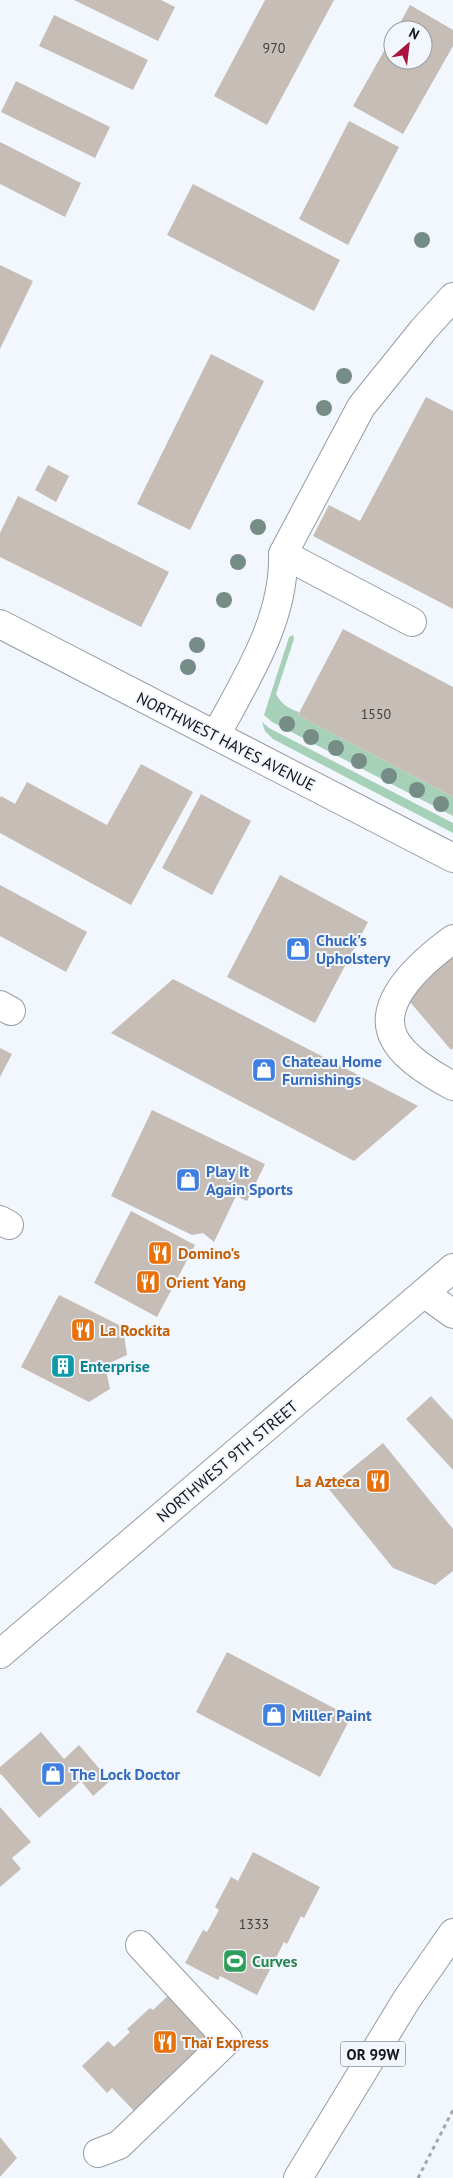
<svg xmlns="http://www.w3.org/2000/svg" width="453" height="2178" viewBox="0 0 453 2178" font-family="'PT Sans',sans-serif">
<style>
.green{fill:#a7d0b8}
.building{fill:#c5bdb6}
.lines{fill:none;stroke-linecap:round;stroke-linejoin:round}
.minor-casing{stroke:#969ca3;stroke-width:30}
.major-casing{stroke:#969ca3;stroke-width:30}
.highway-casing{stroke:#969ca3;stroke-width:30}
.path{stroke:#a4a8ae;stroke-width:3;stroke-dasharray:4 4;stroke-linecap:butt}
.minor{stroke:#fff;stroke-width:28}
.major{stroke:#fff;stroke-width:28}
.highway{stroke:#fff;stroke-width:28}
.tree{fill:#758d86}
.labels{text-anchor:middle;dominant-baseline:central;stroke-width:4;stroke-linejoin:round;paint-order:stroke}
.number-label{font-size:14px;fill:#403f40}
.shield{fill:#f2f7fe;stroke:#56595d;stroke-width:1}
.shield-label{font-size:15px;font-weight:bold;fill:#131518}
.street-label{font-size:16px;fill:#131518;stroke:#f2f7fe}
.shop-label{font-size:16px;font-weight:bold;fill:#366cbe;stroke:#f2f7fe;text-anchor:start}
.food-label{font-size:16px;font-weight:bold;fill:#c56008;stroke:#f2f7fe;text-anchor:start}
.culture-label{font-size:16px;font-weight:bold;fill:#0d838f;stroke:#f2f7fe;text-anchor:start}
.leisure-label{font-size:16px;font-weight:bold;fill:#27864d;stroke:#f2f7fe;text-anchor:start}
</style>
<rect width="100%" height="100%" fill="#f2f7fe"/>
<!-- green -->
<g class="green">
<path d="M293 635 294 639 276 694C281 704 289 709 299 712L298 715 453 797V816L272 722 264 715 289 637Z"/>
<path d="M262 722 269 728 453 823V833L273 739 265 731Z"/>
</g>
<!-- building -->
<g class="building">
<path d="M74 0H161L175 7 158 41Z"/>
<path d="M265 0H334L267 125 214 96Z"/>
<path d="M410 5 453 30V46L403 134 353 106 393 35V60H423V30H396Z"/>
<path d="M54 15 148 60 133 90 39 46Z"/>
<path d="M16 81 110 127 95 158 1 112Z"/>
<path d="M349 121 399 147 348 245 299 219Z"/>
<path d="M0 142 81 183 65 217 0 184Z"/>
<path d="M193 184 340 260 314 311 167 235Z"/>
<path d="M0 265 33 281 0 349Z"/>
<path d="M211 354 264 381 190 530 137 504Z"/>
<path d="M426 397 453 411V609L313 536 329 505 360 521Z"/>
<path d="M48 465 69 476 56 502 35 490Z"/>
<path d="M18 496 169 572 141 627 0 557V533Z"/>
<path d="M343 629 453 687V797L298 715Z"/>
<path d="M141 764 193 792 131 905 0 833V798L1 796 15 804 27 782 107 825Z"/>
<path d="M201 794 251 821 212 895 162 868Z"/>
<path d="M280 875 368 922 315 1023 227 977Z"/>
<path d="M0 885 87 932 66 972 0 936Z"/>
<path d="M453 954V1048L451 1050 404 995Z"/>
<path d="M173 979 418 1106 354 1161 111 1033Z"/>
<path d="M0 1048 12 1054 0 1077Z"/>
<path d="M152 1110 265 1164 247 1201 236 1196 214 1242 203 1233 192 1235 111 1196Z"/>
<path d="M131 1211 195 1245 157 1317 94 1283Z"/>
<path d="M59 1295 123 1327 127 1355 105 1365 110 1389 89 1402 21 1367Z"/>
<path d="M431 1396 453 1420V1470L406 1419Z"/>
<path d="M383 1443 453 1529V1571L435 1585 393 1568 328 1488Z"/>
<path d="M227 1652 351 1717 320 1777 196 1712Z"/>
<path d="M41 1732 64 1759 79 1745 110 1781 93 1796 81 1781 39 1818 1 1774 0 1775V1767Z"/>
<path d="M0 1807 31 1842 12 1858 21 1869 0 1887Z"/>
<path d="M253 1852 320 1887 304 1918 301 1916 287 1944 284 1942 257 1995 220 1976 218 1980 185 1963 203 1930 207 1932 219 1910 215 1907 231 1877 238 1881Z"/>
<path d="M172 1992 213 2042 137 2114 112 2088 107 2093 82 2066 108 2041 114 2047 130 2032 127 2029 150 2008 153 2010Z"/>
<path d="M0 2137 17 2158 0 2177Z"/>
</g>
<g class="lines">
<defs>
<g id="minor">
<path d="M283 554 412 622"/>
<path d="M0 624 453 858"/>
<path d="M216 735C246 679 285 619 283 554L361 407 423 330 453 297"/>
<path d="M453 939C427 958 375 1000 394 1038 403 1057 434 1076 453 1086"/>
<path d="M0 1005 11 1011"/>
<path d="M0 1220 9 1225"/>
<path d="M424 1293 453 1314"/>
<path d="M98 2153 119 2145 228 2040 140 1945"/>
</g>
<path id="major" d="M0 1654 453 1268"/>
<path id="highway" d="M298 2178 407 1999 453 1933"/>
</defs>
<!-- minor casing -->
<use href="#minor" class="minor-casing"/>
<!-- major casing -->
<use href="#major" class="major-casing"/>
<!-- highway casing -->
<use href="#highway" class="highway-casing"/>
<!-- path -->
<path class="path" d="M418 2178 453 2110"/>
<!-- minor -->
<use href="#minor" class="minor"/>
<!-- major -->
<use href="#major" class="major"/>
<!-- highway -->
<use href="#highway" class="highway"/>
</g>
<!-- trees -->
<g class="tree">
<circle cx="422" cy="240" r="8"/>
<circle cx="344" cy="376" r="8"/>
<circle cx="324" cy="408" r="8"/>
<circle cx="258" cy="527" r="8"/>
<circle cx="238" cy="562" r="8"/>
<circle cx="224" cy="600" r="8"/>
<circle cx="197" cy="645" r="8"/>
<circle cx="188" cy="667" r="8"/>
<circle cx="287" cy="724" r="8"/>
<circle cx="311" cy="737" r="8"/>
<circle cx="336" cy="748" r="8"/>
<circle cx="359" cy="761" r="8"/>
<circle cx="389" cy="776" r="8"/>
<circle cx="417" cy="790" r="8"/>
<circle cx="441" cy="804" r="8"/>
</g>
<!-- icons -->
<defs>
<symbol id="shop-square" viewBox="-11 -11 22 22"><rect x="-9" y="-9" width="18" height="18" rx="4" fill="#3f7fe0" stroke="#f2f7fe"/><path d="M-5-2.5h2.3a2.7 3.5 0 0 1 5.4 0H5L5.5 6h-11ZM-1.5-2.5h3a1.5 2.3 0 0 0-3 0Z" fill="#fff"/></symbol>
<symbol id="restaurant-square" viewBox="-11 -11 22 22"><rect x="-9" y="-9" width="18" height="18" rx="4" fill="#e8710a" stroke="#f2f7fe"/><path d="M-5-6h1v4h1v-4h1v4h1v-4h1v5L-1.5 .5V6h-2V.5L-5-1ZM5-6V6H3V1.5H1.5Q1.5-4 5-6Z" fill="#fff"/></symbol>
<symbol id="building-square" viewBox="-11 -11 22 22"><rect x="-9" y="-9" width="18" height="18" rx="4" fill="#0f9aa8" stroke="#f2f7fe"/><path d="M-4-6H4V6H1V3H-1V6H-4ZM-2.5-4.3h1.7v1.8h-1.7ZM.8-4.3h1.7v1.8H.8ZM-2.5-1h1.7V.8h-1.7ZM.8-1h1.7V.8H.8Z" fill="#fff"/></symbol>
<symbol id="stadium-square" viewBox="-11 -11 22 22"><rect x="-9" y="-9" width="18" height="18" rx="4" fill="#2e9e5b" stroke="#f2f7fe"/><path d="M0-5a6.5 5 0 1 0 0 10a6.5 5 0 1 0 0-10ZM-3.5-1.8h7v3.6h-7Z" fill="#fff"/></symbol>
</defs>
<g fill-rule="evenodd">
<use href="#shop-square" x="284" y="935" width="28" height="28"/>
<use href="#shop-square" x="250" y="1056" width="28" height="28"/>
<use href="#shop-square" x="174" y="1166" width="28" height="28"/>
<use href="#restaurant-square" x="146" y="1239" width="28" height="28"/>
<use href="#restaurant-square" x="134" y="1268" width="28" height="28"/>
<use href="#restaurant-square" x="69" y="1316" width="28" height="28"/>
<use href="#building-square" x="49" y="1352" width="28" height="28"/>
<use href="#restaurant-square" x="364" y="1467" width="28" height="28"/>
<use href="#shop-square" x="260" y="1701" width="28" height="28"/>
<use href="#shop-square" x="39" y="1760" width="28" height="28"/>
<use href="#stadium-square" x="221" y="1947" width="28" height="28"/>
<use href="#restaurant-square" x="151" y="2028" width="28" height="28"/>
</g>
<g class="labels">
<!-- number labels -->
<g class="number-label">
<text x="274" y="48">970</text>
<text x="376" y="714">1550</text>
<text x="254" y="1924">1333</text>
</g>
<!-- shield labels -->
<rect class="shield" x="340.5" y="2041.5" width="65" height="25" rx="4"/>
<g class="shield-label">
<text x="373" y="2054">OR 99W</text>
</g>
<!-- street labels -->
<g class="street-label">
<text transform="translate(226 741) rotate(27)">NORTHWEST HAYES AVENUE</text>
<text transform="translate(227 1461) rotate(-40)">NORTHWEST 9TH STREET</text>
</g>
<!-- shop labels -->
<g class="shop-label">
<text x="316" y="940">Chuck's<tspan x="316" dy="18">Upholstery</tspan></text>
<text x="282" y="1061">Chateau Home<tspan x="282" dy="18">Furnishings</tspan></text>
<text x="206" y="1171">Play It<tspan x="206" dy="18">Again Sports</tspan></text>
<text x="292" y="1715">Miller Paint</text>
<text x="70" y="1774">The Lock Doctor</text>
</g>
<!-- food labels -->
<g class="food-label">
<text x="178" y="1253">Domino's</text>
<text x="166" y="1282">Orient Yang</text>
<text x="100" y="1330">La Rockita</text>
<text x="360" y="1481" text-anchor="end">La Azteca</text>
<text x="182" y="2042">Thaï Express</text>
</g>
<!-- culture labels -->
<g class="culture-label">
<text x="80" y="1366">Enterprise</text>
</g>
<!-- leisure labels -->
<g class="leisure-label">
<text x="252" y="1961">Curves</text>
</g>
</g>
<!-- north arrow -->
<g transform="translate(408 45) rotate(28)"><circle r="24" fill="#f2f7fe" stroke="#999da2"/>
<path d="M0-4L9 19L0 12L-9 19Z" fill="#aa143f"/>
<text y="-8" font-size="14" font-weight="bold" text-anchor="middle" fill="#131518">N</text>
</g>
</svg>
